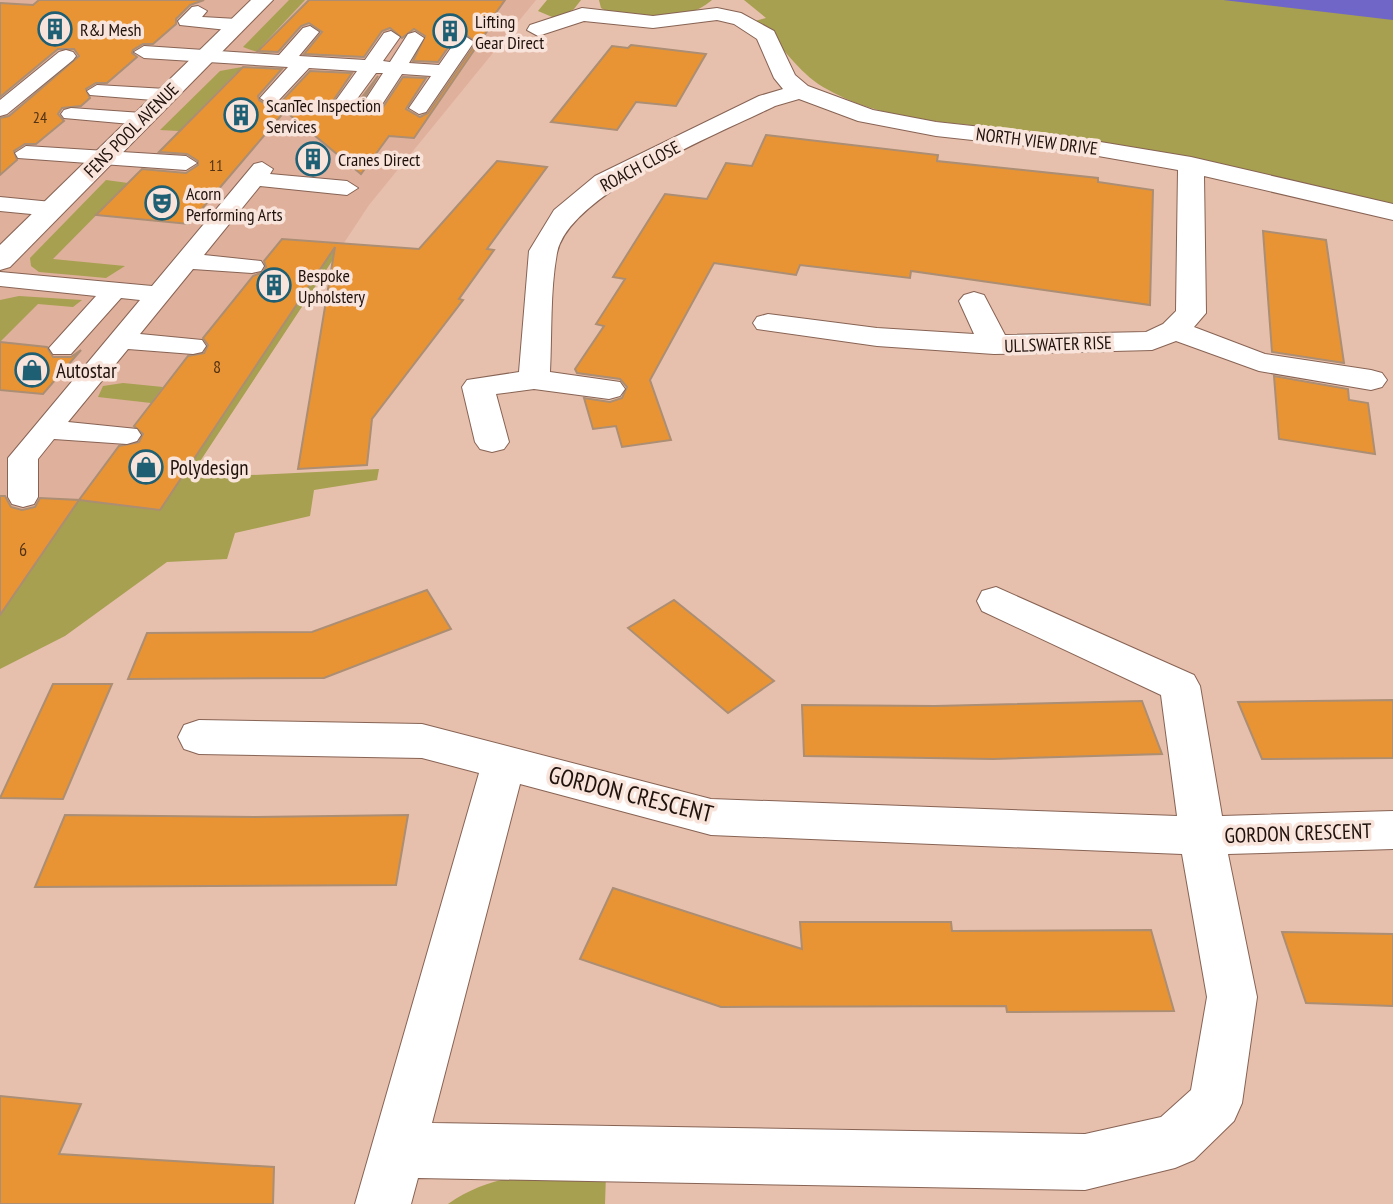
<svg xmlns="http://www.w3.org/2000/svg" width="1393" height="1204" viewBox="0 0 1393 1204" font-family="'PT Sans Narrow',sans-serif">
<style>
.built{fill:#dfb09c}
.green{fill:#a6a050}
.water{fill:#6f66c8}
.building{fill:#e99434;stroke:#ab8e73;stroke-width:2}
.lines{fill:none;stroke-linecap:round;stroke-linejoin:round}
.service-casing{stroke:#876354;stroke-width:2}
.minor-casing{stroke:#876354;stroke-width:2}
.service{fill:#fff;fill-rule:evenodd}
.minor{fill:#fff;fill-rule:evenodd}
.labels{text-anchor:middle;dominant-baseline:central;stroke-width:7;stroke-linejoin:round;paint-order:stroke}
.far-number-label{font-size:16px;fill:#523215}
.far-poi-label{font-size:18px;fill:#1f110b;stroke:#f9e4db;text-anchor:start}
.far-street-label{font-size:18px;fill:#1f110b;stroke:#f9e4db}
.number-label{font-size:18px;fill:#523215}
.poi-label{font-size:21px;fill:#1f110b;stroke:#f9e4db;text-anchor:start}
.street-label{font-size:21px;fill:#1f110b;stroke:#f9e4db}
.near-street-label{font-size:24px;fill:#1f110b;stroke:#f9e4db}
</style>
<rect width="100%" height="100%" fill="#e7bfad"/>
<!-- built -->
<path class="built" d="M0 0H536L369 205 188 479 160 510 79 501 12 598 0 597Z"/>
<!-- green -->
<g class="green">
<path d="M289 0H305L261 47 283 49C269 55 257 53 243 47Z"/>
<path d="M547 0H581L574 9 557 19 538 11Z"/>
<path d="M599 0H712C683 25 643 16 608 12L601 8Z"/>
<path d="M744 0H1393V206C1281 180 1169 153 1055 134 979 122 892 128 823 87 795 70 780 41 755 21L766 18Z"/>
<path d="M242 67 256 68 261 75 236 73 179 131 160 130 220 71Z"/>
<path d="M106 180 128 183 53 259 125 266 106 278 39 272 31 266 30 258Z"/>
<path d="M338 243 340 249 189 478 379 469 377 480 314 490 310 516 235 533 227 559 167 562 65 636 0 669V597L12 598 79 500 160 509Z"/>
<path d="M19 296 82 300 73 307 38 304 0 342V300Z"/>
<path d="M123 383 163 387 151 403 98 397 103 386Z"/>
<path d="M606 1174 605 1204H448C499 1168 547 1176 606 1174Z"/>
</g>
<!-- water -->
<path class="water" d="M1223 0H1393V20Z"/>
<!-- building -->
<g class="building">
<path d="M39 0H204L190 5 176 19V24L153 44H143L133 50 132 53 137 57 107 83H96L86 89 90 98 81 106 62 108 58 114 64 121 36 144H25L14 151 17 160 0 175V118L9 116 79 56 74 49H58L0 97V3L33 5Z"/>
<path d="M309 0H505L488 24H492L414 138 389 136 361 174 285 111 189 224 96 215 142 169 186 173 198 165V161L187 154 159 152 243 67 282 69 258 96 259 100 271 107 279 104 310 71 352 73 331 104 345 112 353 109 378 76 359 106 373 114 381 110 403 77 426 78 406 109 420 117 428 113 476 43 464 33 456 36 438 62 413 61 425 36 414 29 402 38 390 28 382 31 364 57 304 54 322 32 309 23 301 26 278 52 258 51Z"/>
<path d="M631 45 706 54 676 106 636 102 617 130 551 122 612 46 628 48Z"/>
<path d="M766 135 938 155 937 161 1098 178V182L1153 190 1150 305 911 271 910 278 800 265 796 275 714 263 650 380 671 440 622 447 616 426 593 429 584 398 610 402 622 398 627 387 620 379 577 373 575 369 604 326 596 324 625 279 613 277 665 194 707 199 726 163 752 166Z"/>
<path d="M497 161 547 167 487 249 494 250 459 299 463 300 372 419 367 465 298 469 335 247 160 510 79 500 119 446 139 442 143 434 134 426 188 356 204 353 208 345 203 338 253 276 263 272 266 267 264 261 282 239 419 249Z"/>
<path d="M1263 231 1326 240 1344 363 1272 352Z"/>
<path d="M0 342 47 347 53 357H71L81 350 43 394 0 390Z"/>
<path d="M1274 376 1348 389 1349 400 1368 403 1375 454 1279 439Z"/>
<path d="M0 496H5L11 507 22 510 35 507 40 498 79 500 0 615Z"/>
<path d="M427 590 451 629 324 678 128 679 147 633 312 632Z"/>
<path d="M674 600 720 637 774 681 728 713 628 628Z"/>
<path d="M53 684H112L63 799 0 798Z"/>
<path d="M1393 700V758L1262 759 1238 702Z"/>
<path d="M1142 701 1162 754 993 759 804 756 802 705 935 706Z"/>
<path d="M65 815 255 817 408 815 396 885 35 887Z"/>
<path d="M613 888 802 949 800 922H951L952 931 1151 930 1174 1011 1007 1012 1006 1006 721 1007 580 959Z"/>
<path d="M1282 932 1393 934V1006L1306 1003Z"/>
<path d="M0 1096 81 1104 59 1154 274 1167 273 1204H0Z"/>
</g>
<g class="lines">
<defs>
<g id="service">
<path d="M198 6 207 11 202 17 237 19 246 25 237 31 180 25 178 21 192 7Z"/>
<path d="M310 26 319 32 299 56 365 60 384 33 391 31 400 37 383 61 390 62 408 34 415 32 424 38 409 63 439 65 458 38 465 36 474 42 426 112 419 114 409 108 431 76 402 74 379 109 372 111 362 105 383 73H376L351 107 344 109 334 103 357 71 309 68 277 102 270 104 260 98 288 67 144 58 134 52 144 46 279 55 303 28Z"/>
<path d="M66 50 73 52 76 56 73 60 7 114 0 116V100L59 52Z"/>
<path d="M97 85 166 89 176 95 166 101 90 95 87 91Z"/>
<path d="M71 108 142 113 152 119 142 125 64 118 61 114 64 110Z"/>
<path d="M26 146 186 156 197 163 186 170 18 158 15 153Z"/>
<path d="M262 162 273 169 270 174 347 181 358 188 347 195 260 186 204 255 261 261 264 266 261 271 252 273 193 269 140 334 202 340 206 346 202 352 193 354 128 349 68 422 137 429 141 435 137 441 127 444 54 439 38 459V497L34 504 23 507 12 504 8 497V458L140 300 121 298 71 354H53L49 348 96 296 0 286V272L152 286 254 164Z"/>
<path d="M0 197 52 202 60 204 64 209 60 214 52 216 0 211Z"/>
</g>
<g id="minor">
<path d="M251 0H273L10 267 0 270V245Z"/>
<path d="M582 8 653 16 717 8 741 13 774 31 795 75 808 86 873 110 936 122 1064 136 1191 157 1393 204V220L1204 176 1206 313 1194 327 1265 354 1371 370 1382 373 1387 380 1382 387 1371 390 1259 371 1176 341 1152 350 994 354 877 346 757 329 753 323 757 317 768 314 877 328 974 334 959 301 964 295 974 292 984 295 1005 335 1146 332 1163 324 1176 311 1178 170 1064 150 936 136 858 121 799 99 775 106C723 132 569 193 557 253 550 291 552 333 550 372L620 382 625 389 620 396 609 399 534 389 496 394 509 442 504 449 492 452 480 449 475 442 462 387 467 380 519 372 529 251 554 210 595 176 759 96 783 89 774 78 757 39 734 24 717 20 653 28 584 21 538 36 527 30 530 25Z"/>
<path d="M996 587 1194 675 1200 686 1222 816 1393 811V849L1228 854 1257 997 1242 1103 1234 1121 1194 1160 1175 1168 1085 1190 418 1178 411 1204H355L479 773 422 758 199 754 184 749 178 737 184 725 199 720 422 724 711 799 1177 816 1161 695 982 611 977 601 982 591ZM520 784 711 835 1182 854 1207 997 1191 1090 1161 1117 1085 1134 432 1123Z"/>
</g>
</defs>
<!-- service casing -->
<use href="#service" class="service-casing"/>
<!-- minor casing -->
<use href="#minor" class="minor-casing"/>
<!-- service -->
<use href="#service" class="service"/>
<!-- minor -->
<use href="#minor" class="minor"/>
</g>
<!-- icons -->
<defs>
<symbol id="building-ring" viewBox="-11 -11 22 22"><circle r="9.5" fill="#f9e4db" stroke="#1f5f74" stroke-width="1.5"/><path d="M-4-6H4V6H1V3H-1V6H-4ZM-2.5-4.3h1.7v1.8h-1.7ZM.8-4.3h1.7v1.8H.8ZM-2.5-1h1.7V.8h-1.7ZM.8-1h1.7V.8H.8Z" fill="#1f5f74"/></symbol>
<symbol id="theatre-ring" viewBox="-11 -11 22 22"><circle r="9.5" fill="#f9e4db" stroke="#1f5f74" stroke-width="1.5"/><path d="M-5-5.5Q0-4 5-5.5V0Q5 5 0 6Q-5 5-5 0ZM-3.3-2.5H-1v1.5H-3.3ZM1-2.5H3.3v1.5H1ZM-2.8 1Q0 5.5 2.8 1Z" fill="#1f5f74"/></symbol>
<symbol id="shop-ring" viewBox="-11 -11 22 22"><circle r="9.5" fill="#f9e4db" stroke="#1f5f74" stroke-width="1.5"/><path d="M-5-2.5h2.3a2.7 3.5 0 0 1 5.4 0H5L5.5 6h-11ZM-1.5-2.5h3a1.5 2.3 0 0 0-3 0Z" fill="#1f5f74"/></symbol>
</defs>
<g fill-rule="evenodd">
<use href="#building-ring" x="36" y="10" width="38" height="38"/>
<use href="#building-ring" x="431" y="12" width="38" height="38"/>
<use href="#building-ring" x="222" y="96" width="38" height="38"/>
<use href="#building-ring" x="294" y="140" width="38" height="38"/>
<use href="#theatre-ring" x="143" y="184" width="38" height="38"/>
<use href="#building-ring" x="255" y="266" width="38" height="38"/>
<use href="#shop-ring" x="13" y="351" width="38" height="38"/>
<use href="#shop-ring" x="127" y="448" width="38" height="38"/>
</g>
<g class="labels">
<!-- far-number labels -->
<g class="far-number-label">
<text x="40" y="117">24</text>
<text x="216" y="165">11</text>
</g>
<!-- far-poi labels -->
<g class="far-poi-label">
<text x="475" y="21">Lifting<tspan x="475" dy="21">Gear Direct</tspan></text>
<text x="80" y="29">R&amp;J Mesh</text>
<text x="266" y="105">ScanTec Inspection<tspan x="266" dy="21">Services</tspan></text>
<text x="338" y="159">Cranes Direct</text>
<text x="186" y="193">Acorn<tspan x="186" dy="21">Performing Arts</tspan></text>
<text x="298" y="275">Bespoke<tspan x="298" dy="21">Upholstery</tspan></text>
</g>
<!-- far-street labels -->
<g class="far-street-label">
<text transform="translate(131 130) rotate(-45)">FENS POOL AVENUE</text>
<text transform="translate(1037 141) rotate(7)">NORTH VIEW DRIVE</text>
<text transform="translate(640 166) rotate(-28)">ROACH CLOSE</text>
<text transform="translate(1058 344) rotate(-2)">ULLSWATER RISE</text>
</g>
<!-- number labels -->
<g class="number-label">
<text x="217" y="366">8</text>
<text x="23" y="549">6</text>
</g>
<!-- poi labels -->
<g class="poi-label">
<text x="56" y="370">Autostar</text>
<text x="170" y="467">Polydesign</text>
</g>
<!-- street labels -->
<g class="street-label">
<text transform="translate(1298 833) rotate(-2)">GORDON CRESCENT</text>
</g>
<!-- near-street labels -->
<g class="near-street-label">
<text transform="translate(631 794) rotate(14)">GORDON CRESCENT</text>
</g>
</g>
</svg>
